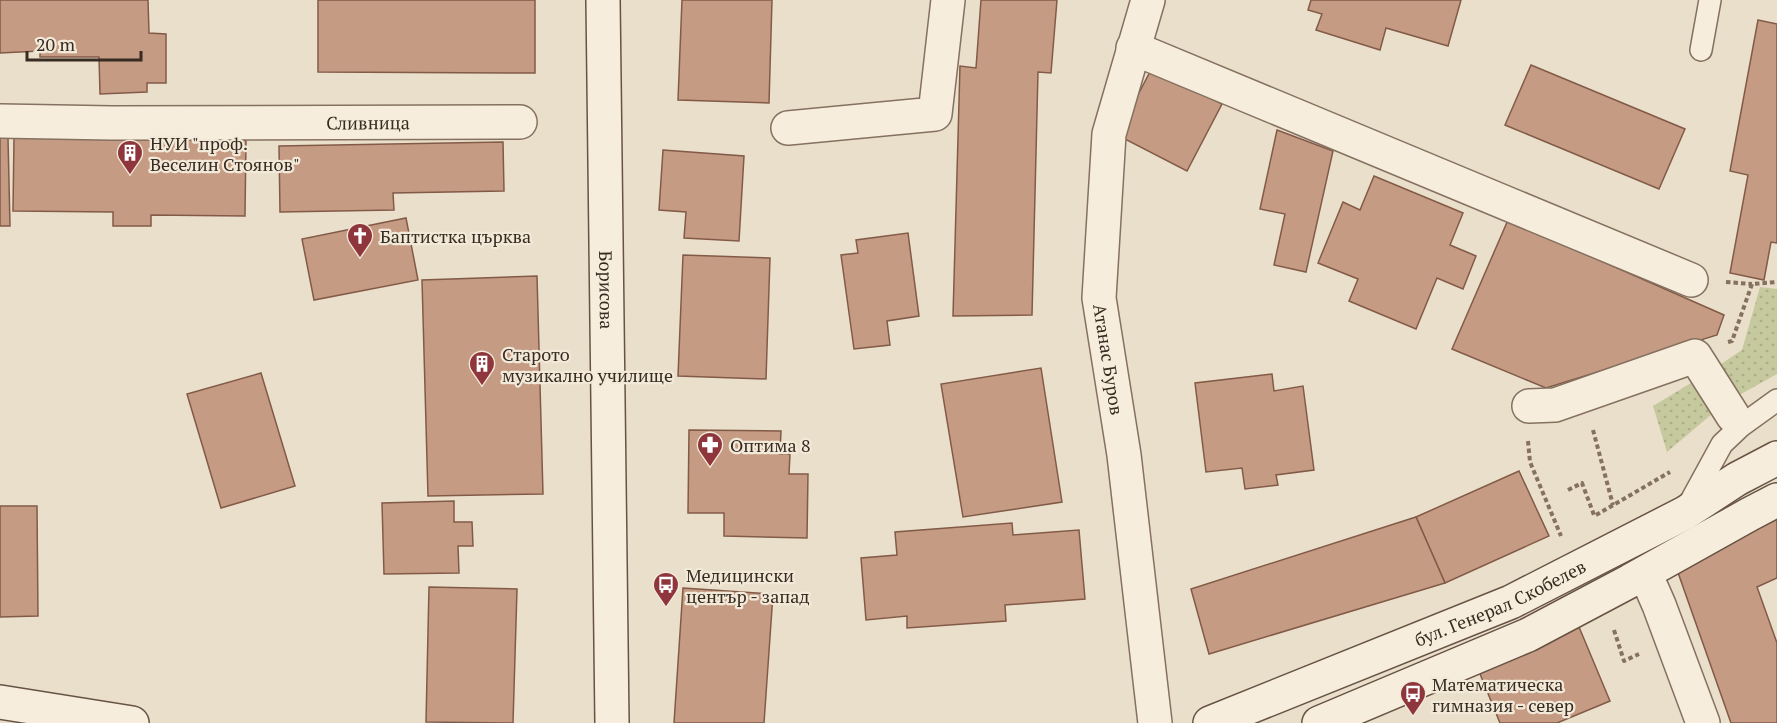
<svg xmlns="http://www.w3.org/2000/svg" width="1777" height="723" viewBox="0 0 1777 723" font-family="'PT Serif',serif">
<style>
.park{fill:url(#park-dots)}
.building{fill:#c59b83;stroke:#825b48;stroke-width:1.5}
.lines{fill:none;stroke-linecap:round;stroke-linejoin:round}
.lane-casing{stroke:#857160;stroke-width:24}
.street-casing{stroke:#857160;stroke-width:36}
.secondary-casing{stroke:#675343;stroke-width:36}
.path{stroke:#857160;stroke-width:4;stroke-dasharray:4.5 3;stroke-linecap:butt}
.lane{stroke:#f6eddc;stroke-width:21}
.street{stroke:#f6eddc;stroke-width:33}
.secondary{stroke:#f6eddc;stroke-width:33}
.labels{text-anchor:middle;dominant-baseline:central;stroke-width:4.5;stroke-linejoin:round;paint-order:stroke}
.street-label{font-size:18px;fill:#372b22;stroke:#f3e9d8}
.poi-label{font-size:18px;fill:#372b22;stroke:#f3e9d8;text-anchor:start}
</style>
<defs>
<pattern id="park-dots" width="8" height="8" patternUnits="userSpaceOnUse" patternTransform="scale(1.5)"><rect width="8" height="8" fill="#c6c89e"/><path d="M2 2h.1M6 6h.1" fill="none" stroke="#abac88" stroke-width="1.8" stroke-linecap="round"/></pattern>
</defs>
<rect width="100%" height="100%" fill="#eadfca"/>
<!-- park -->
<path class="park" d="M1760 287 1777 289V374L1725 403 1667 452 1653 406 1706 374 1742 350Z"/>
<!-- building -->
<g class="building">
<path d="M0 0H148L149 33 166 34V83H147V92L100 94 99 57H40V51L0 53Z"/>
<path d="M318 0H535V73L318 72Z"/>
<path d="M682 0H772L769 103 678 100Z"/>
<path d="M981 0H1057L1051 73 1038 72 1032 315 953 316 960 66 976 68Z"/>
<path d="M1311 0H1461L1448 46 1386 28 1380 50 1316 30 1322 14 1308 10Z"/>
<path d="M1758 20 1777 24V243L1771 242 1764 280 1730 273 1748 175 1730 171Z"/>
<path d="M1531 65 1685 129 1659 189 1505 125Z"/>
<path d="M1152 68 1222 104 1187 171 1117 135Z"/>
<path d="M1277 130 1333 151 1306 272 1274 265 1285 214 1260 209Z"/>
<path d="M0 138H8L10 226H0Z"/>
<path d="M14 138 246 140 245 216 151 215V226H113V212L13 211Z"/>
<path d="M503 142 504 191 393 193 394 210 280 212 279 146Z"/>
<path d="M663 150 744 156 739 241 684 238 686 212 659 210Z"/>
<path d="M1374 176 1463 213 1450 245 1476 256 1463 289 1437 278 1416 329 1349 301 1358 279 1318 263 1343 202 1360 210Z"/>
<path d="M406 218 418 280 314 300 302 239Z"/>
<path d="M1508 220 1724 315 1717 335 1546 388 1452 349Z"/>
<path d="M908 233 919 316 887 321 890 345 854 349 841 255 858 253 856 240Z"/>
<path d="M683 255 770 258 766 379 678 376Z"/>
<path d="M537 276 543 494 428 496 422 280Z"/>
<path d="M1041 368 1062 502 963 517 941 384Z"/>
<path d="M261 373 295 486 221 508 187 394Z"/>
<path d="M1272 374 1274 391 1303 386 1314 470 1276 475 1278 485 1245 489 1242 468 1206 472 1195 383Z"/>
<path d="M689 430 781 431 780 454H790L789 474H808L807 538 724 536V513H688Z"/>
<path d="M1519 471 1549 536 1445 583 1416 517Z"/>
<path d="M454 501V522H472L473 546H458L459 573 384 574 382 503Z"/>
<path d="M0 506H37L38 616 0 617Z"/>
<path d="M1777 513V578L1757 587 1777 643V723H1731L1675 564Z"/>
<path d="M1416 517 1445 583 1209 654 1191 589Z"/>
<path d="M1012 523 1013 535 1079 530 1085 599 1005 605 1006 621 907 628V616L866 620 861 558 897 555 895 532Z"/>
<path d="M429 587 517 589 513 723 426 722Z"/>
<path d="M683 588 773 594 764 723H674Z"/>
<path d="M1579 627 1610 701 1557 723H1500L1478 669Z"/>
</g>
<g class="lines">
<defs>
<g id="lane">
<path d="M1701 50 1710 0"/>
<path d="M1687 508 1722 444 1741 426 1777 400"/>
</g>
<g id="street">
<path id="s1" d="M1148 0 1109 134 1099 298 1124 455 1155 723"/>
<path d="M1133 48 1691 280"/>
<path id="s2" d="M0 121 112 123 520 122"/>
<path d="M788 128 935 114 948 0"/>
<path d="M1529 406 1555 405 1695 356 1733 416"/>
<path d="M1645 573 1659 605 1703 723"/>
</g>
<g id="secondary">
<path id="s3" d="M603 0 612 723"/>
<path d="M0 702 132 723"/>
<path id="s4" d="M1210 723 1511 602 1685 513 1737 479 1777 458"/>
<path d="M1319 723 1528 635 1630 581 1750 514 1777 500"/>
</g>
</defs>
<!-- lane casing -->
<use href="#lane" class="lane-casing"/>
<!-- street casing -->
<use href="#street" class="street-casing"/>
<!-- secondary casing -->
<use href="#secondary" class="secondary-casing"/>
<!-- path -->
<g class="path">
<path d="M1726 282 1752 284"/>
<path d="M1728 342 1732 341 1752 284 1777 282"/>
<path d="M1593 430 1613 505"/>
<path d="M1528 441 1530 462 1561 536"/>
<path d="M1568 490 1582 483 1594 515"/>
<path d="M1596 515 1670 472"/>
<path d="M1614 630 1624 661 1639 654"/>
</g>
<!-- lane -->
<use href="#lane" class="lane"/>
<!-- street -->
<use href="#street" class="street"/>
<!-- secondary -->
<use href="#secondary" class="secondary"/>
</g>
<!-- icons -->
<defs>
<symbol id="building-pin" viewBox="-11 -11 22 30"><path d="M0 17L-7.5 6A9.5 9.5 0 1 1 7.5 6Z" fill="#8e363c" stroke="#f3e9d8"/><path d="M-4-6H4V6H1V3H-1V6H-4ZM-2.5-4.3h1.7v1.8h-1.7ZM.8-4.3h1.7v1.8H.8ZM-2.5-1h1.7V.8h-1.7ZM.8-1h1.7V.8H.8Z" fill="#fff"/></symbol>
<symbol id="church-pin" viewBox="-11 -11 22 30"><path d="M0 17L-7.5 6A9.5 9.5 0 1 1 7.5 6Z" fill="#8e363c" stroke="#f3e9d8"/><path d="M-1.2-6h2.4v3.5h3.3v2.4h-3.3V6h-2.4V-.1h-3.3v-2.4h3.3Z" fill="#fff"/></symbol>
<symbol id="pharmacy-pin" viewBox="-11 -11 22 30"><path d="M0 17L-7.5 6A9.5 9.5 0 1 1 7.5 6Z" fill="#8e363c" stroke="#f3e9d8"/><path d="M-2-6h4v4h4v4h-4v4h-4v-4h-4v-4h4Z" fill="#fff"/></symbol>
<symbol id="bus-pin" viewBox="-11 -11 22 30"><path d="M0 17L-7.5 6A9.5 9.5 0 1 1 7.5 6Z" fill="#8e363c" stroke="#f3e9d8"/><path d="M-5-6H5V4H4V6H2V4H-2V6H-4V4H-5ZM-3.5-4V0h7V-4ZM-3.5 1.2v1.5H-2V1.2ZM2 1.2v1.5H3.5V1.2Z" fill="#fff"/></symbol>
</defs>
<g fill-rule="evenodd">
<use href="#building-pin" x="115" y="138" width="30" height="40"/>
<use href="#church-pin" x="345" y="221" width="30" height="40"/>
<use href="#building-pin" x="467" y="349" width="30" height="40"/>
<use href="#pharmacy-pin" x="695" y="430" width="30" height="40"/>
<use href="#bus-pin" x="651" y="570" width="30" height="40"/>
<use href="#bus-pin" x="1398" y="679" width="30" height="40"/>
</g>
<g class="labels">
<!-- street labels -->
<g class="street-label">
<text stroke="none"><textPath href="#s2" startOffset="368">Сливница</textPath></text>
<text stroke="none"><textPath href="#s3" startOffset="290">Борисова</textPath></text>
<text stroke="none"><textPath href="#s1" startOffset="366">Атанас Буров</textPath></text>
<text stroke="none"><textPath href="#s4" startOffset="314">бул. Генерал Скобелев</textPath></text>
</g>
<!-- poi labels -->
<g class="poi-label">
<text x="150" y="143">НУИ "проф.<tspan x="150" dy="21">Веселин Стоянов"</tspan></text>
<text x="380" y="236">Баптистка църква</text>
<text x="502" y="354">Старото<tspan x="502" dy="21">музикално училище</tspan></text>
<text x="730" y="445">Оптима 8</text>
<text x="686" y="575">Медицински<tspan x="686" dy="21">център - запад</tspan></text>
<text x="1432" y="684">Математическа<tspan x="1432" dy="21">гимназия - север</tspan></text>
</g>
</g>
<!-- scale -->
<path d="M27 51v9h114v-9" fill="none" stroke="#372b22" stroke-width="3"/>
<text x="36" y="51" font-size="18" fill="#372b22" stroke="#f3e9d8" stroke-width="4.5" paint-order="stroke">20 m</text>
</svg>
